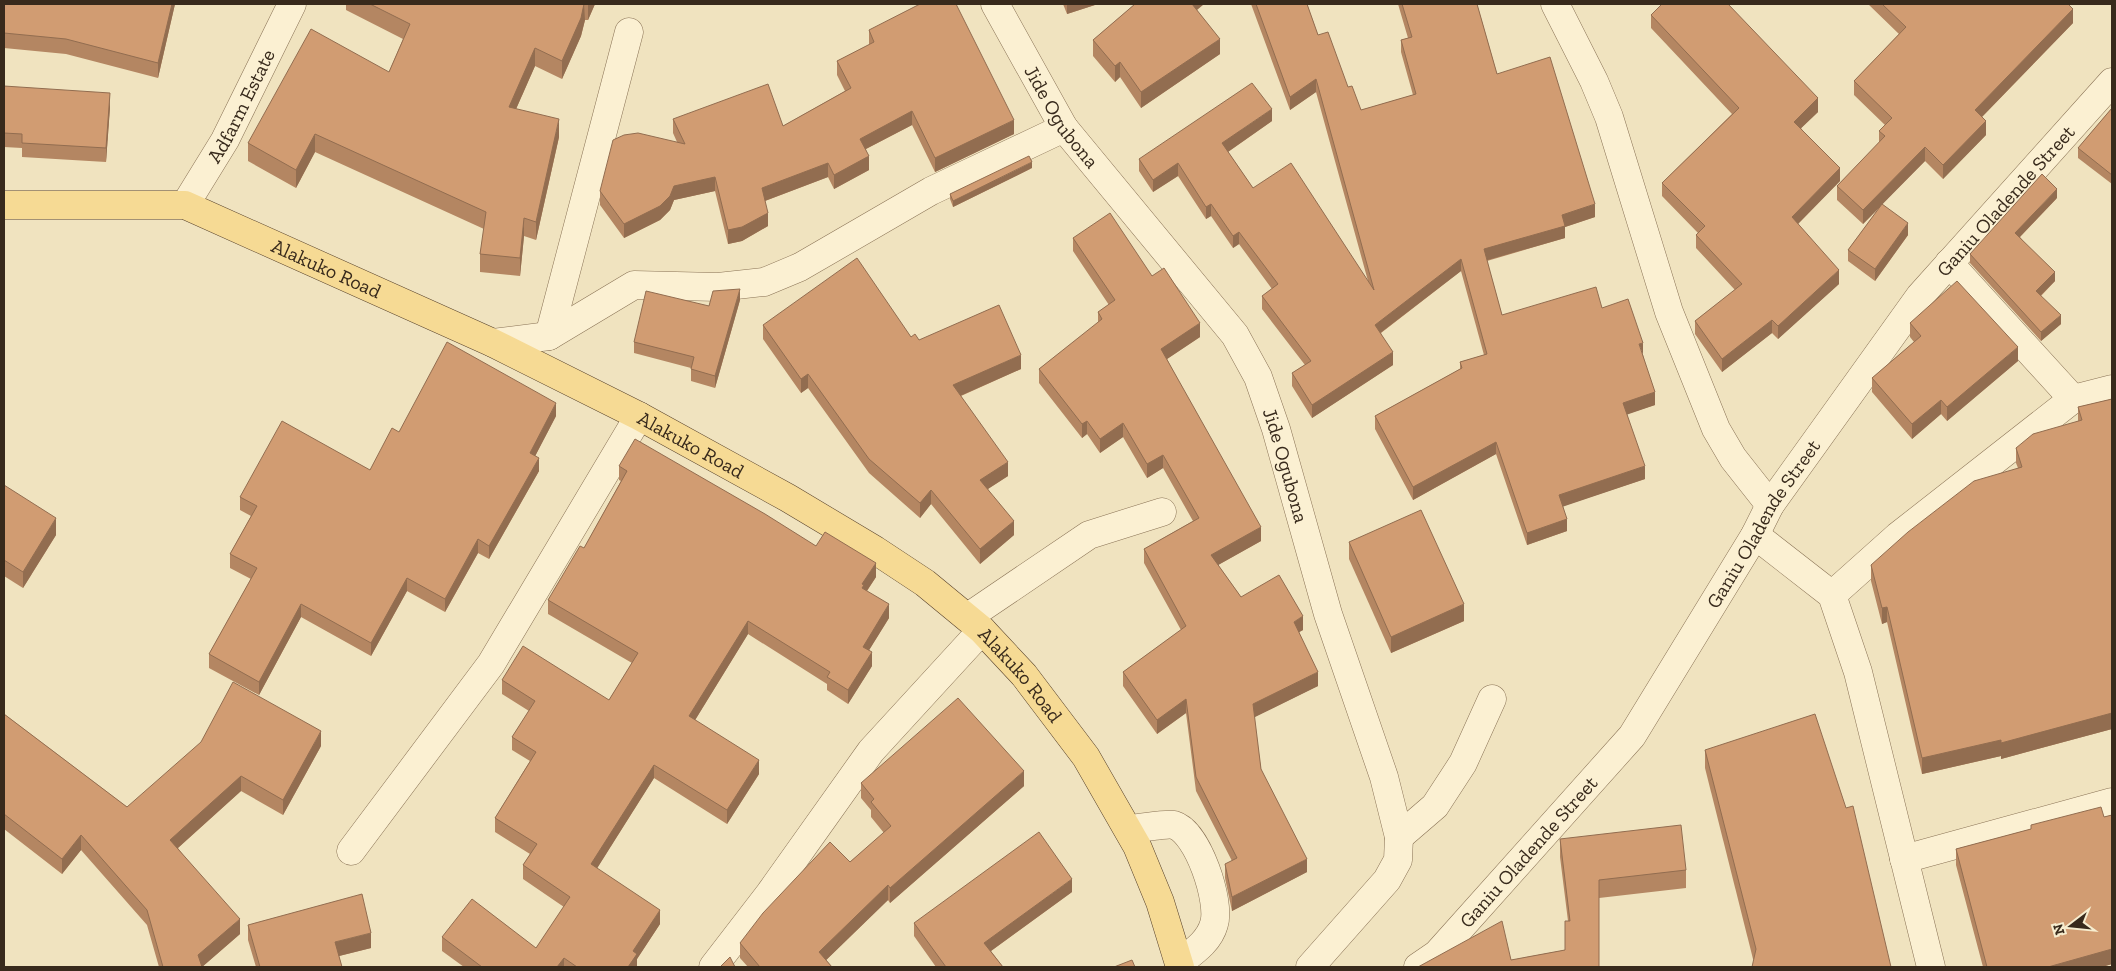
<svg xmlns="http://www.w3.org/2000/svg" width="2116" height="971" viewBox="0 0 2116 971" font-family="'Zilla Slab',serif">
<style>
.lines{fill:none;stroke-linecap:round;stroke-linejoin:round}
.minor-casing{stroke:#8a7356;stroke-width:29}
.major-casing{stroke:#57412b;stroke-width:29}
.minor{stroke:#fbf0d2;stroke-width:28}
.major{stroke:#f6da94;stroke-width:28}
.wall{fill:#b48662}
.shaded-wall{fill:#926d50}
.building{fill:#d19c72;stroke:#926d50}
.labels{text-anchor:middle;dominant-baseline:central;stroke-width:4;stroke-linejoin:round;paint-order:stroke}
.street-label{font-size:20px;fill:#382a1c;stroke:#f7edcf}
</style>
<rect width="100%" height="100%" fill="#f0e3bf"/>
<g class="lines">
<defs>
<g id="minor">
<path id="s1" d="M995 4 1064 128 1235 335 1258 377 1276 429 1328 614 1384 777 1399 837 1398 860 1387 880 1310 967"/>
<path d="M1555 4 1594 81 1609 117 1669 312 1716 429 1733 458 1770 505"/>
<path id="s2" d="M185 205 225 140 292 4"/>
<path d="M1949 263 2073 399"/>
<path d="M549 336 629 32"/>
<path d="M493 343 549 336 634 285 718 287 764 282 800 267 931 191 1064 128"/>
<path d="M1755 535 1832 595 1858 672 1931 967"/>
<path d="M1832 595 1898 536 2073 399 2112 389"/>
<path d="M968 617 1089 535 1162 512"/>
<path d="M1128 829C1138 829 1167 823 1174 825 1198 832 1221 902 1214 924 1209 942 1193 952 1179 963"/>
<path d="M1399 837 1435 806 1463 763 1492 699"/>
<path d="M351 851 491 664 639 416"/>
<path d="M1904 859 2112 802"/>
<path d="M713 967 770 893 871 751 982 630"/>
<path id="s3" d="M1418 967 1437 954 1632 736 1755 535 1770 505 1920 296 2112 82"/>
</g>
<g id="major">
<path id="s4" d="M4 205H185L493 343 639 416 788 498 875 550 925 583 982 630 1024 675 1086 757 1137 846 1160 902 1180 967"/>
</g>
</defs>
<!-- minor casing -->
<use href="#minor" class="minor-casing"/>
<!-- major casing -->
<use href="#major" class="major-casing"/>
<!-- minor -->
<use href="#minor" class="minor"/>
<!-- major -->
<use href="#major" class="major"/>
</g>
<!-- wall -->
<g class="wall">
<path d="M4 4H175L158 78 66 54 4 48Z"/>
<path d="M346 4H595L588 20H585L581 36 562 79 535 66 516 109 559 137 536 240 524 236 520 276 480 272V254L484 229 315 152 296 188 248 161V143L389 72 403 39 346 10Z"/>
<path d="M1063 4H1098L1067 14Z"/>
<path d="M1135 4H1204L1197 10 1220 54 1141 108 1120 77 1115 82 1093 56V40Z"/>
<path d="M1251 4H1307L1318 35 1361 110 1413 95 1401 52V40L1408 38 1398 4H1477L1497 74 1595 217 1565 227V238L1487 261 1502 315 1602 308 1643 355 1655 405 1627 414 1645 479 1563 506 1567 531 1527 545 1496 454 1413 500 1375 429V416L1460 369V362L1484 355 1461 271 1381 333 1393 365 1312 418 1292 386V373L1305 365 1262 309V296L1272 289 1239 244 1233 248 1211 216 1206 219 1178 176 1153 192 1139 171V159L1272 121 1228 152 1253 188 1368 281 1316 92 1290 110Z"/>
<path d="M1868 4H2068L2073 23 1982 117 1986 135 1943 179 1925 161 1882 204 1908 235 1875 281 1848 261V250L1880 207 1863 224 1837 200V186L1879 143V131L1885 125 1854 95V81L1899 34Z"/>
<path d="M1651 15 1818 112 1801 128 1840 181 1798 224 1839 284 1778 339 1772 333 1722 372 1695 334V321L1735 290 1696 248V235L1698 233 1662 196V183L1732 114 1651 28Z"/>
<path d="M869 30 1014 134 935 172 912 125 866 149 869 170 834 189 828 177 765 201 768 226 742 241 728 244 715 191 674 200 670 210 660 220 624 238 600 205V191L677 142 673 133V119L783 126 845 91 837 75V61L869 45Z"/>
<path d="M4 86 110 107 106 162 22 157V148L4 147Z"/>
<path d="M2112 108V184L2078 158V148Z"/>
<path d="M1032 168 953 207 950 199V194Z"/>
<path d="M2057 198 2020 237 2055 281 2041 296 2061 324 2041 341 1970 263V254Z"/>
<path d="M1073 238 1152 276 1200 337 1167 359 1261 541 1218 565 1241 597 1303 630 1299 632 1318 686 1254 717 1261 769 1307 872 1232 911 1225 878V864L1232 861 1196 791 1186 713 1157 734 1123 686V672L1181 630 1144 563V549L1193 521 1163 468 1147 478 1123 437 1100 453 1087 434 1082 438 1039 383V369L1098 323V312L1109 305 1073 251Z"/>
<path d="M740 300 715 388 691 381V368L634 353V342L709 306Z"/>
<path d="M1910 323 2018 361 1947 421 1941 414 1912 439 1872 392V378L1914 342 1910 337Z"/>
<path d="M763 325 911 337 919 340 1021 369 961 396 1008 476 988 489 1014 535 980 564 931 504 920 518 869 473 808 388 801 393 763 339Z"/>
<path d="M2112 399V729L2001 759V756L1922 774 1887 622 1882 624 1871 581V565L2018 468 2016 463V448L2078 421V407Z"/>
<path d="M556 416 535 456 539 471 489 559 478 553 445 612 407 591 371 656 301 617 259 695 209 668V654L251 579 230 568V554L251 516 240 510V497L370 470 399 432Z"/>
<path d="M619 466 816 546 876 577 867 591 889 618 869 650 872 666 848 704 827 690V684L748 634 695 720 759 774 727 824 654 778 597 868 660 924 637 959V967H464L442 951V937L536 948 564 907 523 879V865L530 854 495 832V818L530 761 512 750V737L529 711 502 694V680L609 700 632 663 548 614V600L584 548 621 481 619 480Z"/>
<path d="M4 485 56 535 23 588 4 576Z"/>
<path d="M1349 542 1464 621 1391 653 1349 559Z"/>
<path d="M4 714 127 807 321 746 283 815 241 791 178 848 240 934 202 967H159L147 925 81 850 62 874 4 829Z"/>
<path d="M1705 750 1891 967 1753 959 1705 768Z"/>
<path d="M861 783 1024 786 890 903 888 900 826 960 832 967H748L740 958V943L850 862 884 833 871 817V810L861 798Z"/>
<path d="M2112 815V964L2102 967H1983L1956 865V849L2031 829V825L2104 817Z"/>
<path d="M1560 839 1686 870V888L1599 898V967L1511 960 1565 950 1568 921 1560 857Z"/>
<path d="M1072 892 991 951 1003 967H936L914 936V923Z"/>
<path d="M248 925 371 948 339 956 342 967H256L248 940Z"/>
</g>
<!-- shaded-wall -->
<g class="shaded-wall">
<path d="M172 4H175L158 78V63Z"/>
<path d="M584 4 585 20 581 36 562 79V61Z"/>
<path d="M588 4H595L588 20Z"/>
<path d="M1067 4H1098L1067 14Z"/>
<path d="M1189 4H1204L1189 16Z"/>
<path d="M2073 9V23L1975 124V110Z"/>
<path d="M1220 39V54L1141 108V92Z"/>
<path d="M535 48V66L509 125V107Z"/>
<path d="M1120 62V77L1115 82V66Z"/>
<path d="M1316 79V92L1290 110V97Z"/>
<path d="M110 93V107L106 162V148Z"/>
<path d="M1818 98V112L1794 135V122Z"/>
<path d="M1272 109V121L1222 156V143Z"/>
<path d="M912 111V125L860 152V139Z"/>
<path d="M559 119V137L536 240V222Z"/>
<path d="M1014 120V134L935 172V158Z"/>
<path d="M1986 121V135L1943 179V165Z"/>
<path d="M315 134V152L296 188V170Z"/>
<path d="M1925 147V161L1863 224V210Z"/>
<path d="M869 156V170L834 189V175Z"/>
<path d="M1032 162V168L953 207V201Z"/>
<path d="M828 163V177L762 202V188Z"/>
<path d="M1178 163V176L1153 192V180Z"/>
<path d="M1840 168V181L1792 230V217Z"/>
<path d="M715 177V191L674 200 670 210 660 220 624 238V224L674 186Z"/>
<path d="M2057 189V198L2015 242V233Z"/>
<path d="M1211 204V216L1206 219V207Z"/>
<path d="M1595 204V217L1565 227V238L1484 261V249L1562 215Z"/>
<path d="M768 213V226L742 241 728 244V230Z"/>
<path d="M524 218V236L520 276V258Z"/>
<path d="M1908 223V235L1875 281V269Z"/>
<path d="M1239 232V244L1233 248V236Z"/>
<path d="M1461 259V271L1375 337V325Z"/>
<path d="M1839 270V284L1778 339V326Z"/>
<path d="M2055 272V281L2036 300V291Z"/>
<path d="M740 289V300L715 388V376Z"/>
<path d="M2061 315V324L2041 341V332Z"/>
<path d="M1772 320V333L1722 372V359Z"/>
<path d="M1200 323V337L1161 363V349Z"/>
<path d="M1643 343V355L1639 344Z"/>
<path d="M2018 347V361L1947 421V407Z"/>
<path d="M1393 352V365L1312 418V405Z"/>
<path d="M1021 355V369L953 399V385Z"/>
<path d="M808 374V388L801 393V379Z"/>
<path d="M1655 392V405L1623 416V403Z"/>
<path d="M1941 400V414L1912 439V424Z"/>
<path d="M556 403V416L530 466V453Z"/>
<path d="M1087 421V434L1082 438V424Z"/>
<path d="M1123 423V437L1100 453V439Z"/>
<path d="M1496 442V454L1413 500V487Z"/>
<path d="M1163 455V468L1147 478V464Z"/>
<path d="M539 458V471L489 559V546Z"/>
<path d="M1008 462V476L980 494V480Z"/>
<path d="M1645 466V479L1559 508V495Z"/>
<path d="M931 490V504L920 518V503Z"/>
<path d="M56 518V535L23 588V572Z"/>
<path d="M1567 519V531L1527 545V533Z"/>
<path d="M1014 521V535L980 564V549Z"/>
<path d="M1261 527V541L1211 569V555Z"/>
<path d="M478 539V553L445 612V599Z"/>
<path d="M876 563V577L864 595V599L862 584Z"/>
<path d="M407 578V591L371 656V643Z"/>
<path d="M301 604V617L259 695V682Z"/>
<path d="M889 604V618L863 660V647Z"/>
<path d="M1464 604V621L1391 653V637Z"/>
<path d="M1887 607V622L1882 624V608Z"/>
<path d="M1303 616V630L1294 635V622Z"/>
<path d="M748 621V634L689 730V716Z"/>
<path d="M872 652V666L848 704V690Z"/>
<path d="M1318 672V686L1253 718V704Z"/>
<path d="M1186 699V713L1157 734V720Z"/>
<path d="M2112 713V729L2001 759V743Z"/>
<path d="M321 731V746L283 815V800Z"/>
<path d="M2001 740V756L1922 774V758Z"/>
<path d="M759 760V774L727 824V810Z"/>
<path d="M654 765V778L591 878V864Z"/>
<path d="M1024 771V786L890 903V888Z"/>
<path d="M241 776V791L170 855V840Z"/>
<path d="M81 835V850L62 874V859Z"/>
<path d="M1307 859V872L1232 911V897Z"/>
<path d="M1072 879V892L984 956V943Z"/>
<path d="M888 885V900L819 967V952Z"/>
<path d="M660 910V924L637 959V967H628L633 951Z"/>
<path d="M240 919V934L202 967 198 955Z"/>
<path d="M371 933V948L335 957V942Z"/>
<path d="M2112 949V964L2102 967H2048Z"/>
<path d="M564 958V967H557Z"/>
</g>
<!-- building -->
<g class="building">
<path d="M4 4H172L158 63 66 39 4 33Z"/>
<path d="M370 4H584L581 18 562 61 535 48 509 107 559 119 536 222 524 218 520 258 480 254 486 212 315 134 296 170 248 143 311 29 389 72 410 24Z"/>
<path d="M920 4H956L1014 120 935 158 912 111 860 139 869 156 834 175 828 163 762 188 768 213 742 227 728 230 715 177 674 186 670 196 660 206 624 224 600 191 613 140 624 135 638 133 685 144 673 119 768 84 783 126 851 88 837 61 874 42 869 30Z"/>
<path d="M1135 4H1192L1220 39 1141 92 1120 62 1115 66 1093 40Z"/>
<path d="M1256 4H1307L1318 35 1328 32 1348 87 1352 86 1361 110 1416 94 1401 40 1412 37 1402 4H1477L1497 74 1550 57 1595 204 1562 215 1565 226 1484 249 1502 315 1596 287 1602 308 1628 299 1643 343 1639 344 1655 392 1623 403 1645 466 1559 495 1567 519 1527 533 1496 442 1413 487 1375 416 1462 368 1460 362 1487 354 1461 259 1375 325 1393 352 1312 405 1292 373 1311 361 1262 296 1278 284 1239 232 1233 236 1211 204 1206 207 1178 163 1153 180 1139 159 1252 83 1272 109 1222 143 1253 188 1291 163 1374 290 1316 79 1290 97Z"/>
<path d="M1662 4H1728L1818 98 1794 122 1840 168 1792 217 1839 270 1778 326 1772 320 1722 359 1695 321 1742 284 1696 235 1705 226 1662 183 1739 108 1651 15Z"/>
<path d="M1882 4H2068L2073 9 1975 110 1986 121 1943 165 1925 147 1863 210 1837 186 1885 136 1879 131 1892 118 1854 81 1906 27Z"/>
<path d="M4 86 110 93 106 148 22 143V134L4 133Z"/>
<path d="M2112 108V175L2078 148Z"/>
<path d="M1029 156 1032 162 953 201 950 194Z"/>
<path d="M2042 174 2057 189 2015 233 2055 272 2036 291 2061 315 2041 332 1970 254Z"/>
<path d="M1882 204 1908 223 1875 269 1848 250Z"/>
<path d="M1110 213 1152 276 1164 268 1200 323 1161 349 1261 527 1211 555 1241 597 1279 575 1303 616 1294 622 1318 672 1253 704 1261 769 1307 859 1232 897 1225 864 1237 858 1196 777 1186 699 1157 720 1123 672 1186 626 1144 549 1199 518 1163 455 1147 464 1123 423 1100 439 1087 421 1082 424 1039 369 1102 319 1098 312 1115 300 1073 238Z"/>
<path d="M857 258 911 337 915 334 919 340 999 305 1021 355 953 385 1008 462 980 480 1014 521 980 549 931 490 920 503 869 459 808 374 801 379 763 325Z"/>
<path d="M1957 281 2018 347 1947 407 1941 400 1912 424 1872 378 1921 336 1910 323Z"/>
<path d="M740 289 715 376 691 369 694 357 634 342 646 291 709 306 713 291Z"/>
<path d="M447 342 556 403 530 453 539 458 489 546 478 539 445 599 407 578 371 643 301 604 259 682 209 654 257 568 230 554 257 506 240 497 282 421 370 470 392 428 399 432Z"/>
<path d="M2112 399V713L2001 743V740L1922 758 1887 607 1882 608 1871 565 1908 532 1974 481 2022 467 2016 448 2033 434 2082 420 2078 407Z"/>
<path d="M635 439 765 514 816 546 825 532 876 563 862 584 864 585 862 588 889 604 863 647 872 652 848 690 827 677 830 672 748 621 689 716 759 760 727 810 654 765 591 864 660 910 633 951 637 954 628 967H577L564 958 557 967H482L442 937 472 899 536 948 570 897 523 865 537 844 495 818 536 752 512 737 535 701 502 680 523 646 609 700 638 653 548 600 580 546 584 548 627 471 619 466Z"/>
<path d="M4 485 56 518 23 572 4 560Z"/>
<path d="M1421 510 1464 604 1391 637 1349 542Z"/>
<path d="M233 682 321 731 283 800 241 776 170 840 240 919 198 955 202 967H163L147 910 81 835 62 859 4 814V714L127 807 201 742Z"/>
<path d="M958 698 1024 771 890 888 888 885 819 952 832 967H760L740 943 763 913 830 842 850 862 891 826 871 802 874 799 861 783Z"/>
<path d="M1815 714 1846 808 1853 806 1891 967H1752L1756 949 1705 750Z"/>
<path d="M2101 807 2104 817 2112 815V949L2048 967H1987L1956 849 2031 829V825Z"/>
<path d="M1681 825 1686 870 1599 880V967H1418L1502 921 1511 960 1565 950V921H1570L1560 839Z"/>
<path d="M1039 832 1072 879 984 943 1003 967H946L914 923Z"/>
<path d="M362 894 371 933 335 942 342 967H260L248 925Z"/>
<path d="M730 957 735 967H720Z"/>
<path d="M1132 960 1135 967H1114Z"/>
</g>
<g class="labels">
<!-- street labels -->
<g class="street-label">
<text stroke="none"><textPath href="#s2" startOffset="114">Adfarm Estate</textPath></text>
<text stroke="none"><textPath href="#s1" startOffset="131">Jide Ogubona</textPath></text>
<text stroke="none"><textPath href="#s3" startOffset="970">Ganiu Oladende Street</textPath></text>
<text stroke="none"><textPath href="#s4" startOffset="336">Alakuko Road</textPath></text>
<text stroke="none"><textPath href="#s4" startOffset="741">Alakuko Road</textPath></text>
<text stroke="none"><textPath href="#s1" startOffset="551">Jide Ogubona</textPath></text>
<text stroke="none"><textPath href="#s3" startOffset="565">Ganiu Oladende Street</textPath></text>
<text stroke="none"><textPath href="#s4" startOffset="1146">Alakuko Road</textPath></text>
<text stroke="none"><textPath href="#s3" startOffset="160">Ganiu Oladende Street</textPath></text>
</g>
</g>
<!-- border -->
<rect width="2116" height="971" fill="none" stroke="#382a1c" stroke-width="10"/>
<!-- north arrow -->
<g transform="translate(2071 926) rotate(254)" stroke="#f7edcf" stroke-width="4" paint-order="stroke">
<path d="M0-4L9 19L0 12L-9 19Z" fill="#382a1c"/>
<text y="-8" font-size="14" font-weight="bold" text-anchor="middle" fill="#382a1c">N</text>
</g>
</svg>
